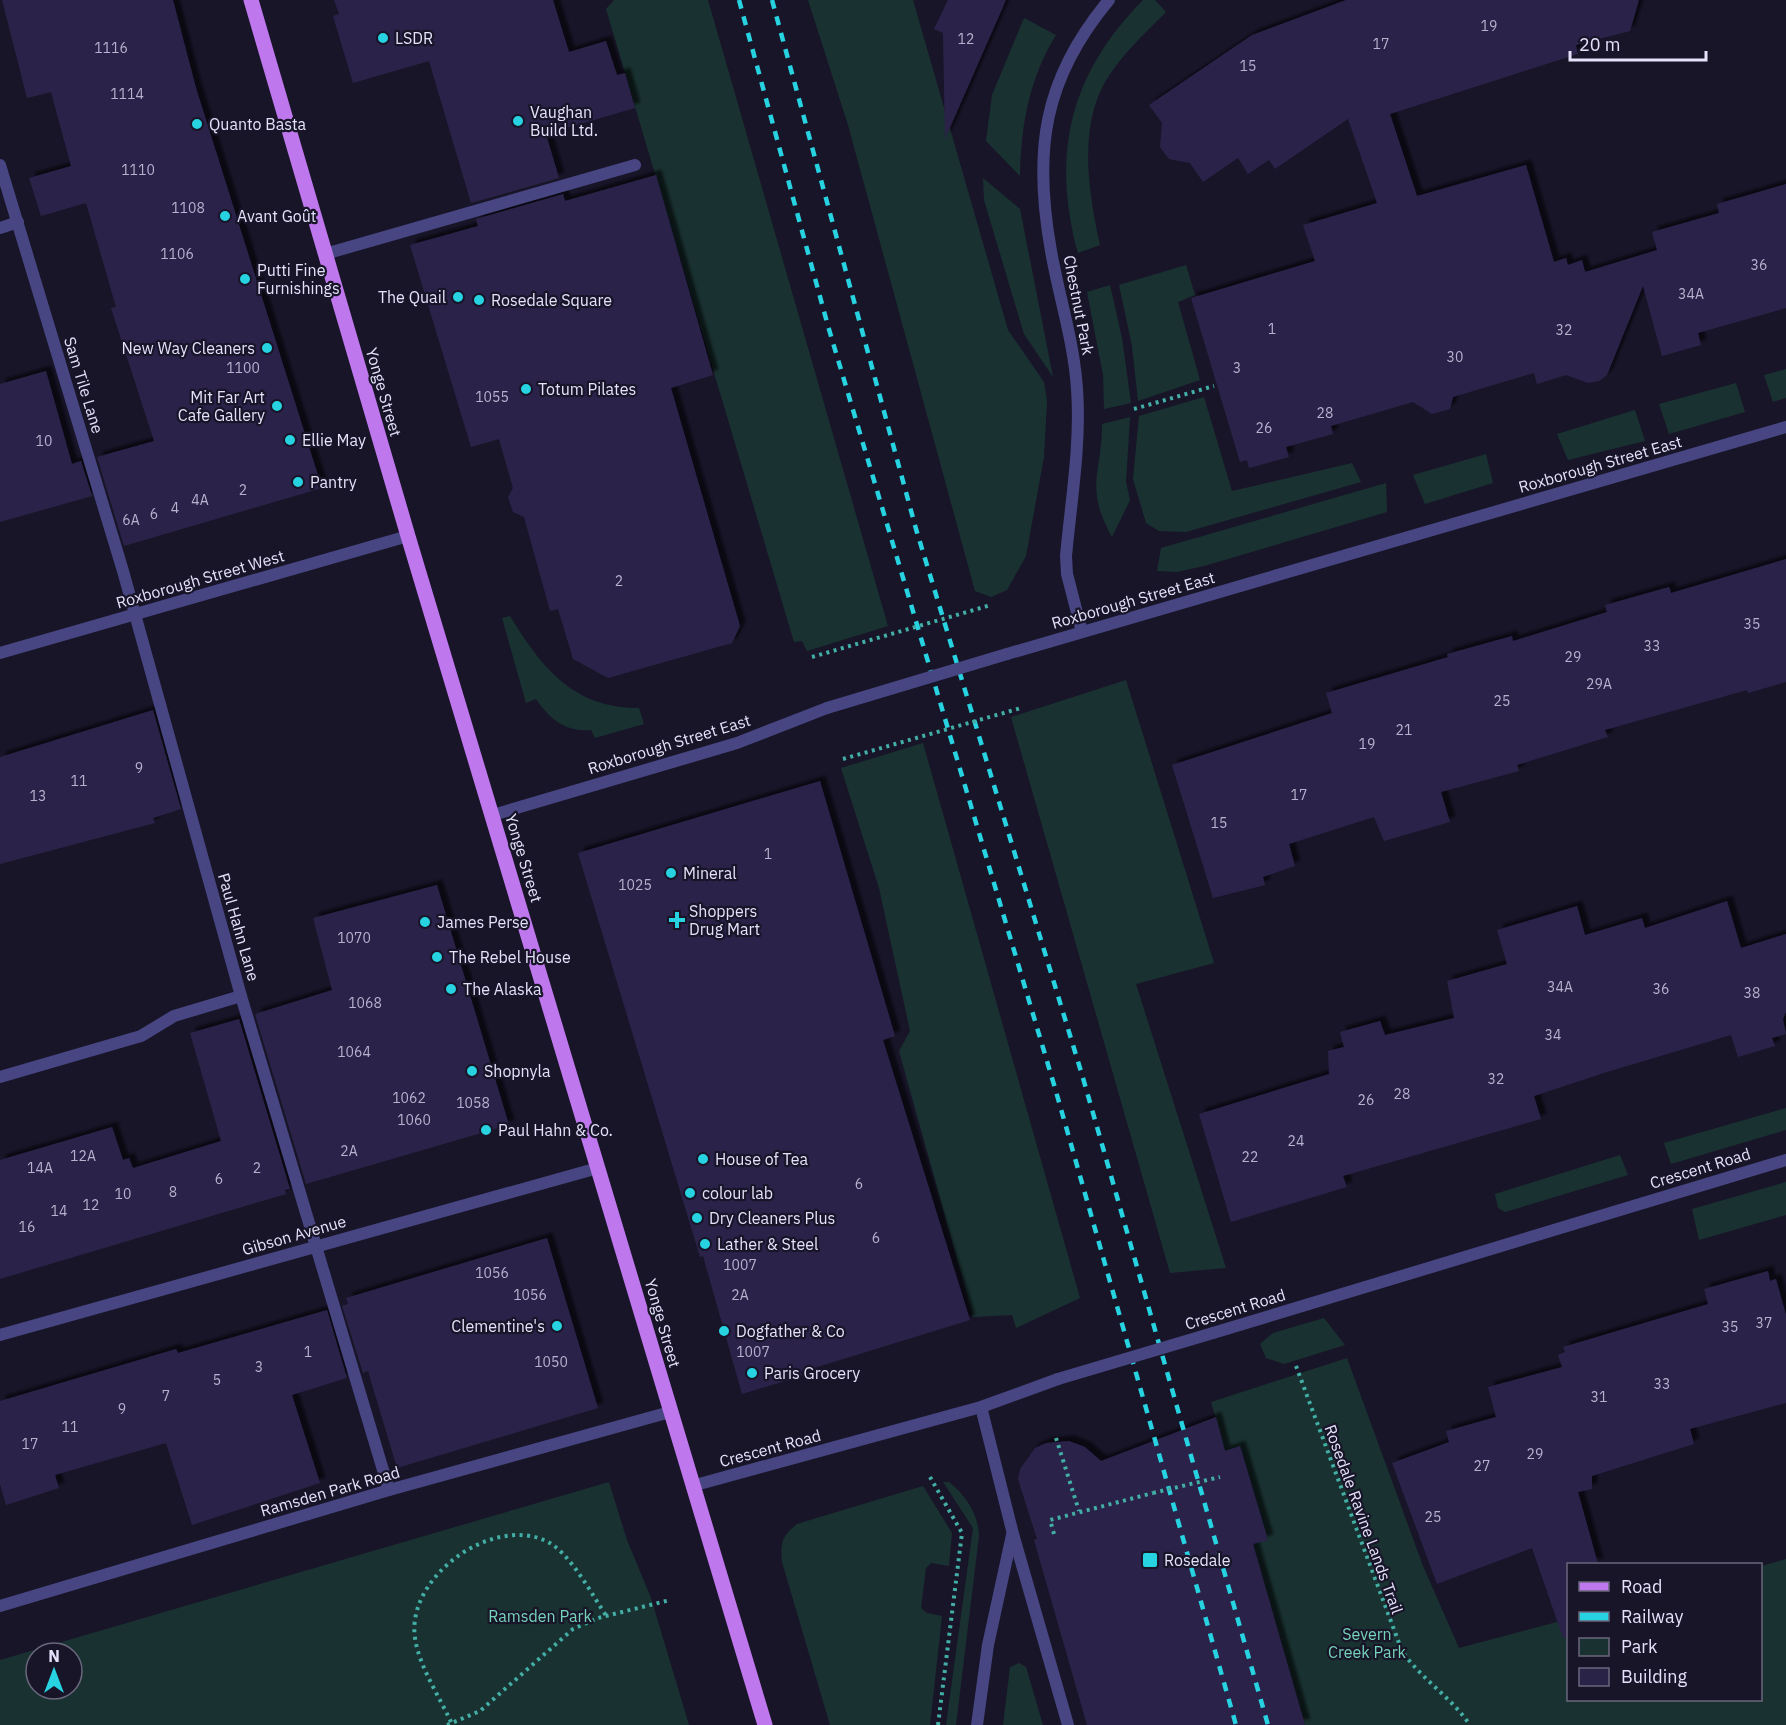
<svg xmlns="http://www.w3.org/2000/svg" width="1786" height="1725" viewBox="0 0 1786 1725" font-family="'IBM Plex Sans',sans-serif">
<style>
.green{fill:#193231;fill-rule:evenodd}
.building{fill:#2a2348;filter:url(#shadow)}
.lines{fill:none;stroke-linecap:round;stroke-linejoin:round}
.path{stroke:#42aea5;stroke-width:4;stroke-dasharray:3 4.5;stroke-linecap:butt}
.lane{stroke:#474682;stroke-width:12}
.street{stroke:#474682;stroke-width:12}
.primary{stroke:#be77ec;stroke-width:15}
.rail{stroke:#27d2e1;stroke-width:4.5;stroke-dasharray:9 8;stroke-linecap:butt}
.path-bridge{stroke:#42aea5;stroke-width:4;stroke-dasharray:3 4.5;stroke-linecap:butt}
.street-bridge{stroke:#474682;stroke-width:12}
.poi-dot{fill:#27d2e1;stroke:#181529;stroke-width:2}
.labels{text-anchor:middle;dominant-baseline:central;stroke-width:4.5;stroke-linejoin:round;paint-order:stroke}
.number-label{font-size:14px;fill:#b6b2ce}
.poi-label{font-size:16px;fill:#e4e1fb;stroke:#181529;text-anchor:start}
.street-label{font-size:16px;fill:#e4e1fb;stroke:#181529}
.park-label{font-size:16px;fill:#75d3ba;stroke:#181529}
</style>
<defs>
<filter id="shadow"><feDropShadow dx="5.5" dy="-5.5" stdDeviation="1.5" flood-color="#0009"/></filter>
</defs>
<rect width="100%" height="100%" fill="#181529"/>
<!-- green -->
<g class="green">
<path d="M614 0H708L888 626 807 651 802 641 794 642 606 9Z"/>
<path d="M808 0H913L1008 330 1044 382 1047 401 1044 457 1026 556 1007 590 991 597 975 591 848 125Z"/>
<path d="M1143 0H1155L1166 12C1144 34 1121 55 1105 82 1078 130 1089 194 1100 245L1078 253C1051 153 1070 74 1143 0Z"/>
<path d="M1024 18 1056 35C1029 79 1021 125 1020 176L986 141 992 95Z"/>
<path d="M983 178 1020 209 1053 377 1024 334 984 200Z"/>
<path d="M1186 265 1195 295 1178 302 1200 380 1138 401 1132 346 1119 285Z"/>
<path d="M1110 285 1122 338 1131 403 1104 409 1103 375 1087 292Z"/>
<path d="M1786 369V398L1773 402 1764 375Z"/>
<path d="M1736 383 1745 412 1669 434 1659 404Z"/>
<path d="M1204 397 1232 491 1352 463 1361 482 1186 532 1159 531 1146 523 1133 479 1139 416Z"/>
<path d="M1635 410 1645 441 1568 460 1557 434Z"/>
<path d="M1130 417 1126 482 1130 500 1112 537C1084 486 1102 475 1102 424Z"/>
<path d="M1486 454 1493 483 1425 504 1413 475Z"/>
<path d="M1386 483 1387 512 1204 566 1177 572 1157 571 1161 548Z"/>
<path d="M510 616C542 668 573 708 639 708L644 724 595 738 591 730C566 732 550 720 536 699L526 703 502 618Z"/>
<path d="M1126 680 1214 963 1136 984 1226 1268 1170 1273 1011 717Z"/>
<path d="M923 743 1080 1298 1016 1328 1012 1315 973 1317 899 1051 910 1031 879 888 841 768Z"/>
<path d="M1786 1108V1130L1671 1164 1664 1143Z"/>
<path d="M1620 1155 1628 1175 1505 1212 1498 1208 1495 1194Z"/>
<path d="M1786 1182V1215L1699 1240 1692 1209Z"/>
<path d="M1324 1318 1345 1345 1284 1364 1266 1358 1260 1344 1273 1333Z"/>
<path d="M1347 1358 1423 1566 1459 1648 1568 1619V1700H1760L1761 1566 1786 1559V1725H1305L1253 1544 1267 1539 1240 1446 1225 1451 1211 1402Z"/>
<path d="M609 1482 627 1540 651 1598 689 1725H0V1660ZM36 1653H72V1689H36Z"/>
<path d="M949 1482C966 1496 978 1513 979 1536L956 1725H946L973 1528 943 1482Z"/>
<path d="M923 1486 952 1533 949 1566 931 1563 926 1568 921 1608 927 1613 942 1616 930 1725H830L782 1562C780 1543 782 1536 797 1524Z"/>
<path d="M1019 1663 1026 1667 1043 1725H1003L1010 1667Z"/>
</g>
<!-- building -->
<g class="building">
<path d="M2 0H173L196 88 322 488 124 546 97 457 154 441 111 308 116 307 86 203 41 216 29 178 71 166 51 92 27 98Z"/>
<path d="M334 0H553L569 52 606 41 617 75 625 73 635 108 546 134 559 178 471 203 429 61 353 83 333 16 339 14Z"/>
<path d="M948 0H1006L945 139 943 33 934 29Z"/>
<path d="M1346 0H1639L1630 31 1576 45 1578 54 1390 114 1417 196 1526 165 1554 262 1566 258 1568 265 1582 260 1585 272 1657 250 1652 232 1719 213 1717 204 1786 184V308L1698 333 1701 345 1662 356 1643 286 1607 375 1599 381 1588 383 1566 375 1537 384 1534 373 1453 397 1450 409 1432 414 1413 402 1331 426 1333 434 1286 447 1289 457 1249 468 1247 460 1240 462 1191 298 1315 261 1303 225 1377 203 1348 119 1275 169 1269 160 1248 174 1238 158 1203 182 1190 163 1169 159 1160 147 1162 123 1149 105 1252 35Z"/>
<path d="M656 175 713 375 671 388 740 626 732 643 608 678 573 659 558 609 550 611 524 517 513 512 508 497 513 488 499 439 471 447 410 245 478 226 476 219 563 194 565 201Z"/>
<path d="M46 371 72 464 81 461 92 496 0 522V384Z"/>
<path d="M1786 559V682L1748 693 1747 690 1605 730 1608 737 1517 765 1519 771 1441 792 1450 822 1384 841 1374 817 1289 844 1295 866 1263 877 1265 885 1213 898 1172 765 1332 713 1326 693 1448 657 1447 654 1512 636 1513 641 1607 612 1605 605 1669 587 1671 593Z"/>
<path d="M153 710 181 809 153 818 155 823 0 864V757Z"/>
<path d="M820 781 895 1036 883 1040 970 1320 801 1372 802 1376 742 1394 703 1256 700 1257 578 853Z"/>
<path d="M437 885 509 1125 306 1184 255 1014 332 990 313 918Z"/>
<path d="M1727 901 1741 948 1786 934V1012L1783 1019 1786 1034 1772 1038 1775 1046 1738 1057 1731 1035 1607 1072 1534 1096 1541 1119 1343 1176 1347 1187 1231 1222 1199 1114 1329 1074 1328 1051 1344 1047 1340 1032 1380 1021 1385 1035 1454 1018 1447 981 1507 964 1497 930 1577 906 1585 935 1642 918 1645 928Z"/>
<path d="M239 1019 290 1189 285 1190 286 1194 0 1279V1160L112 1127 123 1160 129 1158 133 1168 221 1141 190 1033Z"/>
<path d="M547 1238 598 1408 397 1468 368 1371 363 1373 342 1306 348 1304 346 1298Z"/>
<path d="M1768 1271 1770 1281 1776 1279 1786 1315V1403L1690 1429 1694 1444 1592 1476V1489L1578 1492 1598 1564H1569V1637L1563 1638 1532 1548 1437 1584 1392 1463 1449 1442 1446 1431 1496 1417 1488 1387 1562 1367 1558 1355 1565 1352 1563 1347 1708 1304 1704 1289Z"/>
<path d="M327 1310 347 1378 292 1395 320 1483 192 1525 166 1443 55 1475 59 1488 6 1505 0 1484V1401L176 1349 178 1353Z"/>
<path d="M1216 1417 1225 1451 1240 1446 1268 1540 1253 1544 1305 1725H1087L1034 1540 1037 1539 1018 1479 1020 1469 1035 1448 1046 1443 1069 1441 1085 1447 1101 1461Z"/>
</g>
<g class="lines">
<!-- path -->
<g class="path">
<path d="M1134 409 1214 386"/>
<path d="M1296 1366 1402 1651C1421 1679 1451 1697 1470 1725"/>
<path d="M1056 1438 1079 1511"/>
<path d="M930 1477 962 1533 938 1725"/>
<path d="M1054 1534 1050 1520 1153 1493"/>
<path d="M451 1722C439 1696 419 1666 415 1638 406 1578 489 1517 544 1540 569 1550 592 1595 607 1617"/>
<path d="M447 1725 480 1711 573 1629 598 1618 670 1600"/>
</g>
<!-- lane -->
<g class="lane">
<path d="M0 165 123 571 241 996 389 1490"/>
<path d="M0 228 18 222"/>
<path d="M325 254 635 165"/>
<path d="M0 1077 141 1036 174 1016 241 996"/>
<path d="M981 1407 1013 1534 1068 1725"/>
<path d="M0 1606 389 1490 670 1412"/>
<path d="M977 1725 988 1645 1012 1535"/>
</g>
<!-- street -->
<g class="street">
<path d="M1082 632 1067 574 1066 556C1071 501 1081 444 1077 389 1074 342 1059 297 1051 251 1033 151 1043 79 1109 0"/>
<path d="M0 653 408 536"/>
<path d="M1007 654 1786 427"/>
<path d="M493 815 737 743 827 708"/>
<path d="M1213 1333 1786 1160"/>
<path d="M0 1335 598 1168"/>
<path d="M692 1486 981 1407 1058 1379"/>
</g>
<!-- primary -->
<path class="primary" d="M251 0 408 536 765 1725"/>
<!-- rail -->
<g class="rail">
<path d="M739 0 828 326 1055 1088 1236 1725"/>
<path d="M772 0 916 529 1083 1078 1268 1725"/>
</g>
<!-- path-bridge -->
<g class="path-bridge">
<path d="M812 657 991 605"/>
<path d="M843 759 1021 708"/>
<path d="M1153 1493 1220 1477"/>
</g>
<!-- street-bridge -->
<g class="street-bridge">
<path d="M827 708 1007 654"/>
<path d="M1058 1379 1213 1333"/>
</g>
</g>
<!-- markers -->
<g class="poi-dot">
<circle cx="383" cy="38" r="6"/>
<circle cx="518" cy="121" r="6"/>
<circle cx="197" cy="124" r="6"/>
<circle cx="225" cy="216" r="6"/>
<circle cx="245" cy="279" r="6"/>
<circle cx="458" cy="297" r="6"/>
<circle cx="479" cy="300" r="6"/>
<circle cx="267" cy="348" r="6"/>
<circle cx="526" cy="389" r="6"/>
<circle cx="277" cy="406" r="6"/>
<circle cx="290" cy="440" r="6"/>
<circle cx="298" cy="482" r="6"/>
<circle cx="671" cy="873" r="6"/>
<path d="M674 911h6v6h6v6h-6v6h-6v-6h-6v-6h6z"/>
<circle cx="425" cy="922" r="6"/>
<circle cx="437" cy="957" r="6"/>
<circle cx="451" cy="989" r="6"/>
<circle cx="472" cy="1071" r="6"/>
<circle cx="486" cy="1130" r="6"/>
<circle cx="703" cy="1159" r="6"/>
<circle cx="690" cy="1193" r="6"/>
<circle cx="697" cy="1218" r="6"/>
<circle cx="705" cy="1244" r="6"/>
<circle cx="557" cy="1326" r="6"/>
<circle cx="724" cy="1331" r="6"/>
<circle cx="752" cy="1373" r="6"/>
<rect x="1142" y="1552" width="16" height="16" rx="3"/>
</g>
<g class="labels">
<!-- number labels -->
<g class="number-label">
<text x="1489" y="26">19</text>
<text x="966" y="39">12</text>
<text x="1381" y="44">17</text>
<text x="111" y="48">1116</text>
<text x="1248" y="66">15</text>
<text x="127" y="94">1114</text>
<text x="138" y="170">1110</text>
<text x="188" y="208">1108</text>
<text x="177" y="254">1106</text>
<text x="1759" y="265">36</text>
<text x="1691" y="294">34A</text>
<text x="1272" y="329">1</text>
<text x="1564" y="330">32</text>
<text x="1455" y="357">30</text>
<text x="243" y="368">1100</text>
<text x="1237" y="368">3</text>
<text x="492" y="397">1055</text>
<text x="1325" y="413">28</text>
<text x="1264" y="428">26</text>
<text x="44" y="441">10</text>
<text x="243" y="490">2</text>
<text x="200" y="500">4A</text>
<text x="175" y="508">4</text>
<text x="154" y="514">6</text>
<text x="131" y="520">6A</text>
<text x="619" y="581">2</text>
<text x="1752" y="624">35</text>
<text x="1652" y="646">33</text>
<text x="1573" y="657">29</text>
<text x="1599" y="684">29A</text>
<text x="1502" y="701">25</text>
<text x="1404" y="730">21</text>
<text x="1367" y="744">19</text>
<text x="139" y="768">9</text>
<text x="79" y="781">11</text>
<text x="1299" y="795">17</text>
<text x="38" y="796">13</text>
<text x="1219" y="823">15</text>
<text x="768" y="854">1</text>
<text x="635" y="885">1025</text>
<text x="354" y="938">1070</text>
<text x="1560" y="987">34A</text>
<text x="1661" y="989">36</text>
<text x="1752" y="993">38</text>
<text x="365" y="1003">1068</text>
<text x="1553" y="1035">34</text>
<text x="354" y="1052">1064</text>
<text x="1496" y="1079">32</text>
<text x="1402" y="1094">28</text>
<text x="409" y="1098">1062</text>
<text x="1366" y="1100">26</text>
<text x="473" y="1103">1058</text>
<text x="414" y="1120">1060</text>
<text x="1296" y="1141">24</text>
<text x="349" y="1151">2A</text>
<text x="83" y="1156">12A</text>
<text x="1250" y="1157">22</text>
<text x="40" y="1168">14A</text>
<text x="257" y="1168">2</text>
<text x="219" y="1179">6</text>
<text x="859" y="1184">6</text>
<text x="173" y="1192">8</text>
<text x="123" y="1194">10</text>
<text x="91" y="1205">12</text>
<text x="59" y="1211">14</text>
<text x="27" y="1227">16</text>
<text x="876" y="1238">6</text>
<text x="740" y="1265">1007</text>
<text x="492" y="1273">1056</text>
<text x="530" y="1295">1056</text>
<text x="740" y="1295">2A</text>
<text x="1764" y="1323">37</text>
<text x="1730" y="1327">35</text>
<text x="308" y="1352">1</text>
<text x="753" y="1352">1007</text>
<text x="551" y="1362">1050</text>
<text x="259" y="1367">3</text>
<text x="217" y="1380">5</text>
<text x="1662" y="1384">33</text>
<text x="166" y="1396">7</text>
<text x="1599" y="1397">31</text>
<text x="122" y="1409">9</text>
<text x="70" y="1427">11</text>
<text x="30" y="1444">17</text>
<text x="1535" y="1454">29</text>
<text x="1482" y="1466">27</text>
<text x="1433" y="1517">25</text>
</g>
<!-- poi labels -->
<g class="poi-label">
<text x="395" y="38">LSDR</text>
<text x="530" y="112">Vaughan<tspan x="530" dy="18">Build Ltd.</tspan></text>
<text x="209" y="124">Quanto Basta</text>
<text x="237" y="216">Avant Goût</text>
<text x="257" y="270">Putti Fine<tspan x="257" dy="18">Furnishings</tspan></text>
<text x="446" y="297" text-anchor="end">The Quail</text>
<text x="491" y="300">Rosedale Square</text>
<text x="255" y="348" text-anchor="end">New Way Cleaners</text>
<text x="538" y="389">Totum Pilates</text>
<text x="265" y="397" text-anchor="end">Mit Far Art<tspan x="265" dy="18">Cafe Gallery</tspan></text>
<text x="302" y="440">Ellie May</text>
<text x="310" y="482">Pantry</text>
<text x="683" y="873">Mineral</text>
<text x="689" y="911">Shoppers<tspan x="689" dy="18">Drug Mart</tspan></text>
<text x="437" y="922">James Perse</text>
<text x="449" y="957">The Rebel House</text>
<text x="463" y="989">The Alaska</text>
<text x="484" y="1071">Shopnyla</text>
<text x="498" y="1130">Paul Hahn &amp; Co.</text>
<text x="715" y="1159">House of Tea</text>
<text x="702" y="1193">colour lab</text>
<text x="709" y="1218">Dry Cleaners Plus</text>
<text x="717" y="1244">Lather &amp; Steel</text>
<text x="545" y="1326" text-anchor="end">Clementine's</text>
<text x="736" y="1331">Dogfather &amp; Co</text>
<text x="764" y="1373">Paris Grocery</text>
<text x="1164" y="1560">Rosedale</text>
</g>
<!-- street labels -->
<g class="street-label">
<text transform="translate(1079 305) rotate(79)">Chestnut Park</text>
<text transform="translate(84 385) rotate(73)">Sam Tile Lane</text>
<text transform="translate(384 392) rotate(74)">Yonge Street</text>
<text transform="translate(1600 464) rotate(-16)">Roxborough Street East</text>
<text transform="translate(200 579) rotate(-16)">Roxborough Street West</text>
<text transform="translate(1133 600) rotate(-16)">Roxborough Street East</text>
<text transform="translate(669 744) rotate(-17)">Roxborough Street East</text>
<text transform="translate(524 858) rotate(73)">Yonge Street</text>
<text transform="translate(239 927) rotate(74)">Paul Hahn Lane</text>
<text transform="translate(1700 1168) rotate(-17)">Crescent Road</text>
<text transform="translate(294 1235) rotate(-16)">Gibson Avenue</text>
<text transform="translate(1235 1309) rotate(-17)">Crescent Road</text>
<text transform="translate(663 1323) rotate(74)">Yonge Street</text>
<text transform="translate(770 1448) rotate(-15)">Crescent Road</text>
<text transform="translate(330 1491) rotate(-16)">Ramsden Park Road</text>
<text transform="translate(1364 1519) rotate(70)">Rosedale Ravine Lands Trail</text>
</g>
<!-- park labels -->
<g class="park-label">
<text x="540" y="1616">Ramsden Park</text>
<text x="1367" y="1634">Severn<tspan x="1367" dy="18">Creek Park</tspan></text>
</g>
</g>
<!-- legend -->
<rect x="1567" y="1563" width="195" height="138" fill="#181529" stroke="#6a677d" stroke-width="1.5"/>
<rect x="1579" y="1582" width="30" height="9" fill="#be77ec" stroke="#6a677d" stroke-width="1.5"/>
<text x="1621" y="1593" font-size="18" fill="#e4e1fb">Road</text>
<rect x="1579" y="1612" width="30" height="9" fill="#27d2e1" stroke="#6a677d" stroke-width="1.5"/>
<text x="1621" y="1623" font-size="18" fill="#e4e1fb">Railway</text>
<rect x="1579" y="1638" width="30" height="18" fill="#193231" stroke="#6a677d" stroke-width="1.5"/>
<text x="1621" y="1653" font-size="18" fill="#e4e1fb">Park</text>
<rect x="1579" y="1668" width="30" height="18" fill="#2a2348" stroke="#6a677d" stroke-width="1.5"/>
<text x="1621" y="1683" font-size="18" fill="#e4e1fb">Building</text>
<!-- north arrow -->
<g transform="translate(54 1671)"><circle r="28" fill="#181529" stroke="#6a677d" stroke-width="1.5"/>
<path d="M0-4.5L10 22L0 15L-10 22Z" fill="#27d2e1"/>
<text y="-9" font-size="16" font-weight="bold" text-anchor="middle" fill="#e4e1fb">N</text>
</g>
<!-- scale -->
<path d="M1570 51v9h136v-9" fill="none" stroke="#e4e1fb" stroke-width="3"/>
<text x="1579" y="51" font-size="18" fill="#e4e1fb" stroke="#181529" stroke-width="4.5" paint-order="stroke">20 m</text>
</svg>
